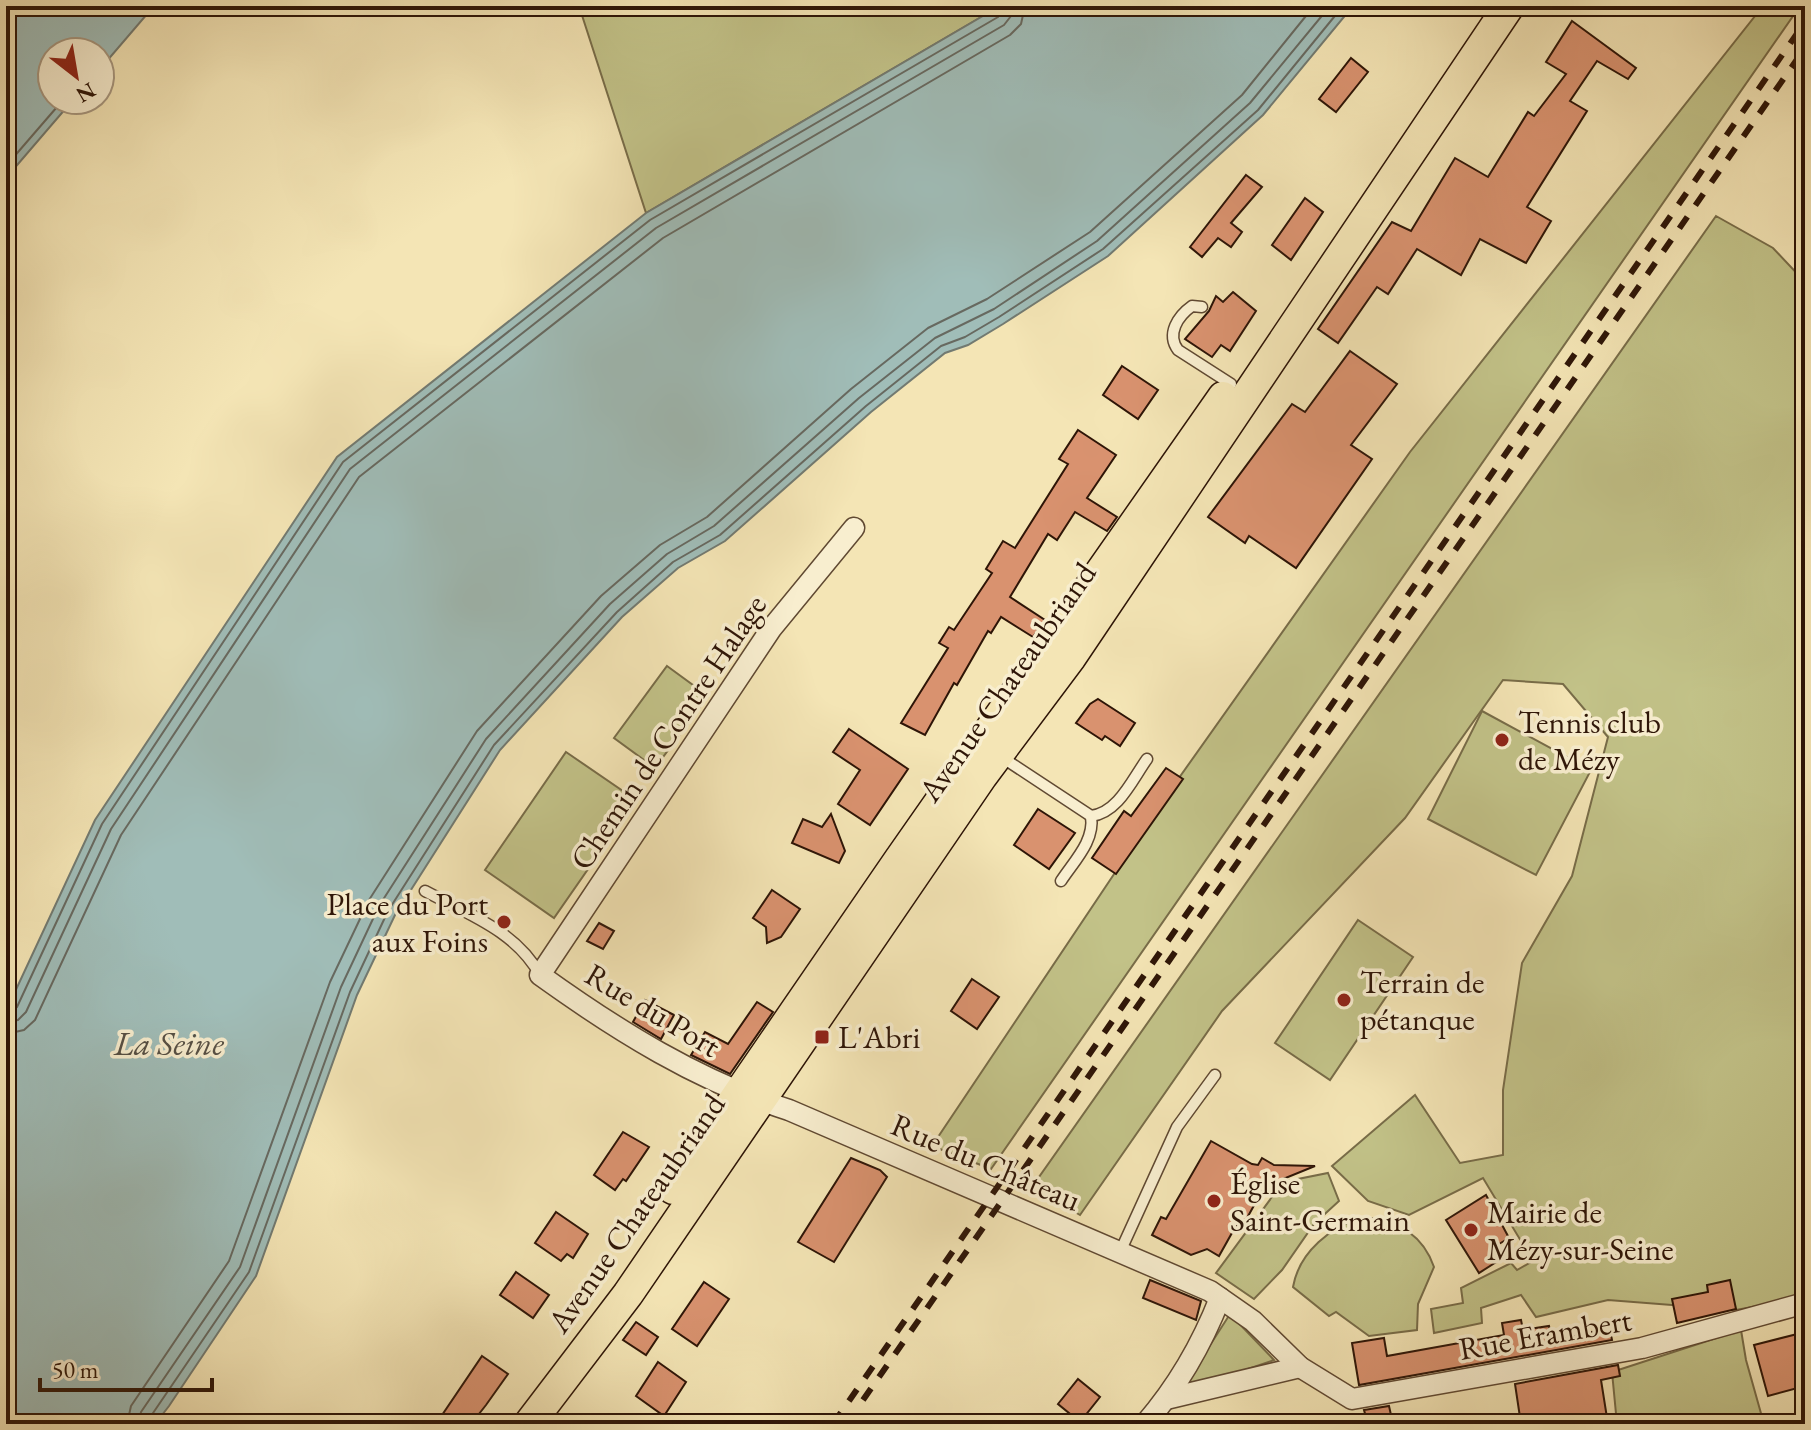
<svg xmlns="http://www.w3.org/2000/svg" width="1811" height="1430" viewBox="0 0 1811 1430" font-family="'EB Garamond',serif">
<style>
.green{fill:#c2c288;stroke:#786c48;stroke-width:2}
.water{fill:#a0bdb8;stroke:#727a71;stroke-width:2}
.lines{fill:none;stroke-linecap:round;stroke-linejoin:round}
.shore{stroke:#676960;stroke-width:2}
.building{fill:#d9926f;stroke:#2e1507;stroke-width:2}
.service-casing{stroke:#604932;stroke-width:13}
.minor-casing{stroke:#604932;stroke-width:23}
.primary-casing{stroke:#2e1507;stroke-width:33}
.service{stroke:#f8eecf;stroke-width:10}
.minor{stroke:#f8eecf;stroke-width:20}
.primary{stroke:#f4e5b5;stroke-width:30}
.rail{stroke:#2e1507;stroke-width:6;stroke-dasharray:14 14;stroke-linecap:butt}
.poi-dot{fill:#8f2418;stroke:#f8eecf;stroke-width:3}
.labels{text-anchor:middle;dominant-baseline:central;stroke-width:7;stroke-linejoin:round;paint-order:stroke}
.street-label{font-size:32px;fill:#2e1507;stroke:#f8eecf}
.poi-label{font-size:32px;fill:#2e1507;stroke:#f8eecf;text-anchor:start}
.water-label{font-size:34px;font-style:italic;fill:#565045;stroke:#f8eecf}
</style>
<rect width="100%" height="100%" fill="#f4e5b5"/>
<filter id="stains"><feTurbulence type="fractalNoise" baseFrequency=".0025" numOctaves="4"/><feColorMatrix values="0 0 0 0 .2 0 0 0 0 .09 0 0 0 0 .02 0 0 0 .5 -.17"/></filter>
<radialGradient id="worn" r=".72"><stop offset=".6" stop-color="#630" stop-opacity="0"/><stop offset="1" stop-color="#630" stop-opacity=".3"/></radialGradient>
<!-- green -->
<g class="green">
<path d="M579 6H1000L646 213Z"/>
<path d="M1763 6H1800L991 1169 932 1146 1169 792 1410 452Z"/>
<path d="M1716 216 1773 248 1805 282V1297L1736 1310 1608 1300 1536 1317 1521 1295 1481 1308 1482 1323 1434 1333 1431 1309 1463 1303 1461 1288 1511 1263 1517 1270 1533 1261 1483 1178 1409 1215 1368 1201 1332 1166 1415 1095 1460 1163 1503 1155V1090L1522 963 1572 876 1608 737 1563 684 1503 680 1405 818 1222 1011 1080 1215 1032 1187Z"/>
<path d="M667 666 708 696 655 768 614 738Z"/>
<path d="M1482 711 1591 770 1536 875 1428 819Z"/>
<path d="M566 752 636 800 554 918 485 870Z"/>
<path d="M1358 920 1413 957 1330 1080 1275 1043Z"/>
<path d="M1328 1173 1339 1201 1314 1224 1282 1270 1254 1299 1216 1273 1283 1182Z"/>
<path d="M1364 1217C1397 1220 1423 1235 1434 1267L1418 1304 1417 1330 1369 1336 1336 1312 1329 1316 1293 1287C1299 1252 1331 1226 1364 1217Z"/>
<path d="M1230 1314 1274 1360 1195 1387 1187 1381Z"/>
<path d="M1741 1330 1746 1360 1764 1424H1617L1612 1372Z"/>
</g>
<!-- water -->
<g class="water">
<path d="M6 6H154L100 69V52H52V100H73L6 178Z"/>
<path d="M1000 6H1353L1263 115 1108 256 1003 324 968 345 945 353 871 412 725 541 678 568 622 617 500 750 395 915 357 995 256 1276 169 1406 155 1424H6V1011L95 820 337 457 646 213Z"/>
</g>
<g class="lines">
<!-- shore -->
<g class="shore">
<path d="M6 166 63 100"/>
<path d="M6 1012 17 1007 102 824 343 462 650 220 998 17 1003 6"/>
<path d="M6 1022 18 1020 26 1012 111 829 350 469 656 228 1004 25 1011 16 1013 6"/>
<path d="M6 1034 24 1030 35 1020 121 835 359 477 663 238 1010 35 1021 24 1025 6"/>
<path d="M127 1424 131 1406 229 1261 330 982 369 900 477 731 601 596 660 545 707 517 851 389 928 328 987 299 1090 232 1242 95 1314 6"/>
<path d="M139 1424 141 1412 240 1267 341 987 379 906 486 739 610 604 667 554 714 526 859 398 935 338 994 309 1097 241 1250 103 1330 6"/>
<path d="M149 1424 151 1416 249 1272 350 992 388 911 494 745 617 612 673 562 720 535 866 406 941 346 965 337 999 317 1103 249 1258 110 1343 6"/>
</g>
</g>
<!-- building -->
<g class="building">
<path d="M1572 21 1636 68 1628 79 1597 61 1570 101 1587 111 1527 207 1551 221 1526 263 1480 239 1461 275 1417 249 1388 294 1377 287 1338 343 1318 329 1392 222 1411 231 1455 158 1488 177 1528 112 1534 116 1566 74 1546 62Z"/>
<path d="M1351 58 1368 72 1336 112 1319 99Z"/>
<path d="M1246 175 1262 187 1231 223 1242 232 1231 247 1218 238 1202 257 1190 247Z"/>
<path d="M1305 198 1323 212 1291 260 1272 245Z"/>
<path d="M1233 292 1256 311 1230 351 1221 345 1212 357 1185 339 1209 311 1216 296 1223 302Z"/>
<path d="M1350 351 1397 384 1351 445 1372 459 1296 568 1249 536 1245 543 1208 517 1292 404 1305 412Z"/>
<path d="M1122 366 1158 390 1138 419 1103 395Z"/>
<path d="M1078 430 1116 455 1087 498 1117 517 1107 531 1075 512 1057 540 1048 534 1010 597 1045 620 1033 637 1001 617 991 633 988 631 957 685 954 683 925 735 901 723 948 648 939 643 949 627 954 630 992 573 986 569 1003 541 1015 548 1068 464 1059 459Z"/>
<path d="M1098 699 1135 723 1120 746 1105 736 1102 740 1076 723 1090 704Z"/>
<path d="M849 729 908 769 870 825 838 804 860 770 833 752Z"/>
<path d="M1166 768 1183 779 1116 874 1092 858 1124 811 1131 816Z"/>
<path d="M1038 809 1075 833 1049 869 1014 845Z"/>
<path d="M831 814 845 851 839 863 792 843 803 819 822 827Z"/>
<path d="M772 890 800 909 781 937 767 943 766 927 753 918Z"/>
<path d="M599 923 614 931 603 949 587 941Z"/>
<path d="M972 979 999 997 977 1029 951 1011Z"/>
<path d="M645 1000 674 1015 661 1039 633 1022Z"/>
<path d="M757 1002 773 1012 730 1074 691 1055 705 1032 728 1044Z"/>
<path d="M623 1132 649 1147 626 1181 623 1179 615 1190 594 1175Z"/>
<path d="M1211 1141 1252 1164 1258 1165 1262 1158 1274 1165 1315 1166 1278 1181 1270 1195 1262 1191 1242 1227 1237 1224 1219 1256 1207 1249 1191 1255 1152 1235 1161 1217 1166 1219Z"/>
<path d="M851 1158 880 1170 887 1177 834 1262 798 1242Z"/>
<path d="M1486 1195 1509 1238 1494 1247 1501 1259 1479 1273 1446 1220Z"/>
<path d="M556 1212 588 1234 573 1258 567 1254 561 1261 535 1243Z"/>
<path d="M516 1272 549 1295 533 1318 500 1295Z"/>
<path d="M1150 1280 1201 1301 1196 1320 1143 1298Z"/>
<path d="M1730 1280 1736 1309 1677 1323 1672 1299 1708 1292 1707 1285Z"/>
<path d="M704 1282 729 1299 697 1346 672 1329Z"/>
<path d="M1521 1320 1523 1330 1549 1326 1552 1341 1600 1330H1610L1612 1340 1359 1385 1352 1343 1384 1338 1387 1356 1504 1335 1502 1323Z"/>
<path d="M636 1322 658 1337 646 1355 623 1340Z"/>
<path d="M1805 1332V1386L1768 1396 1754 1345Z"/>
<path d="M482 1356 508 1374 486 1405 471 1424H436Z"/>
<path d="M658 1362 686 1382 664 1416 636 1396Z"/>
<path d="M1618 1365 1620 1376 1601 1380 1608 1424H1521L1515 1384Z"/>
<path d="M1078 1379 1100 1397 1080 1422 1058 1404Z"/>
<path d="M1389 1406 1393 1424H1368L1364 1410Z"/>
</g>
<g class="lines">
<defs>
<g id="service">
<path d="M1202 307 1192 306C1178 316 1166 334 1178 350L1231 384"/>
<path d="M1000 756 1091 816C1118 813 1132 780 1147 759"/>
<path d="M1061 881C1074 861 1095 841 1091 816"/>
<path d="M425 891C468 914 516 931 540 975"/>
<path d="M1120 1252 1177 1127 1215 1075"/>
</g>
<g id="minor">
<path d="M854 528 771 629 540 975C618 1031 698 1081 789 1110L1210 1291 1253 1321 1300 1367 1352 1399 1642 1348 1805 1303"/>
<path d="M1166 1399 1300 1367"/>
<path d="M1145 1424C1178 1386 1202 1344 1220 1298"/>
</g>
<g id="primary">
<path d="M673 1189 899 860 1223 397"/>
<path d="M529 1424 628 1294 982 776 1071 657 1509 6"/>
</g>
</defs>
<!-- service casing -->
<use href="#service" class="service-casing"/>
<!-- minor casing -->
<use href="#minor" class="minor-casing"/>
<!-- primary casing -->
<use href="#primary" class="primary-casing"/>
<!-- service -->
<use href="#service" class="service"/>
<!-- minor -->
<use href="#minor" class="minor"/>
<!-- primary -->
<use href="#primary" class="primary"/>
<!-- rail -->
<g class="rail">
<path d="M863 1400 1805 48"/>
<path d="M833 1424 1805 22"/>
</g>
</g>
<!-- markers -->
<g class="poi-dot">
<circle cx="1502" cy="740" r="8"/>
<circle cx="504" cy="922" r="8"/>
<circle cx="1344" cy="1000" r="8"/>
<rect x="814" y="1029" width="16" height="16" rx="4"/>
<circle cx="1214" cy="1201" r="8"/>
<circle cx="1471" cy="1230" r="8"/>
</g>
<g class="labels">
<!-- street labels -->
<g class="street-label">
<text transform="translate(1007 682) rotate(-55)">Avenue Chateaubriand</text>
<text transform="translate(668 732) rotate(-56)">Chemin de Contre Halage</text>
<text transform="translate(653 1010) rotate(31)">Rue du Port</text>
<text transform="translate(986 1162) rotate(23)">Rue du Château</text>
<text transform="translate(636 1213) rotate(-55)">Avenue Chateaubriand</text>
<text transform="translate(1545 1334) rotate(-10)">Rue Erambert</text>
</g>
<!-- poi labels -->
<g class="poi-label">
<text x="1518" y="722">Tennis club<tspan x="1518" dy="37">de Mézy</tspan></text>
<text x="488" y="904" text-anchor="end">Place du Port<tspan x="488" dy="37">aux Foins</tspan></text>
<text x="1360" y="982">Terrain de<tspan x="1360" dy="37">pétanque</tspan></text>
<text x="838" y="1037">L'Abri</text>
<text x="1230" y="1183">Église<tspan x="1230" dy="37">Saint-Germain</tspan></text>
<text x="1487" y="1212">Mairie de<tspan x="1487" dy="37">Mézy-sur-Seine</tspan></text>
</g>
<!-- water labels -->
<g class="water-label">
<text x="169" y="1043">La Seine</text>
</g>
</g>
<!-- margin -->
<rect width="1811" height="1430" fill="none" stroke="#f4e5b5" stroke-width="32"/>
<rect x="8" y="8" width="1795" height="1414" fill="none" stroke="#2e1507" stroke-width="4"/>
<rect x="16" y="16" width="1779" height="1398" fill="none" stroke="#2e1507" stroke-width="2"/>
<!-- north arrow -->
<g transform="translate(76 76) rotate(149)"><circle r="38" fill="#f8eecf" stroke="#a7977f" stroke-width="2"/>
<path d="M0-6L14 30L0 20L-14 30Z" fill="#8f2418"/>
<text y="-12" font-size="22" font-weight="bold" text-anchor="middle" fill="#2e1507">N</text>
</g>
<!-- scale -->
<path d="M40 1378v12h172v-12" fill="none" stroke="#2e1507" stroke-width="4"/>
<text x="52" y="1378" font-size="24" fill="#2e1507" stroke="#f8eecf" stroke-width="6" paint-order="stroke">50 m</text>
<rect width="100%" height="100%" filter="url(#stains)"/>
<rect width="100%" height="100%" fill="url(#worn)"/>
</svg>
